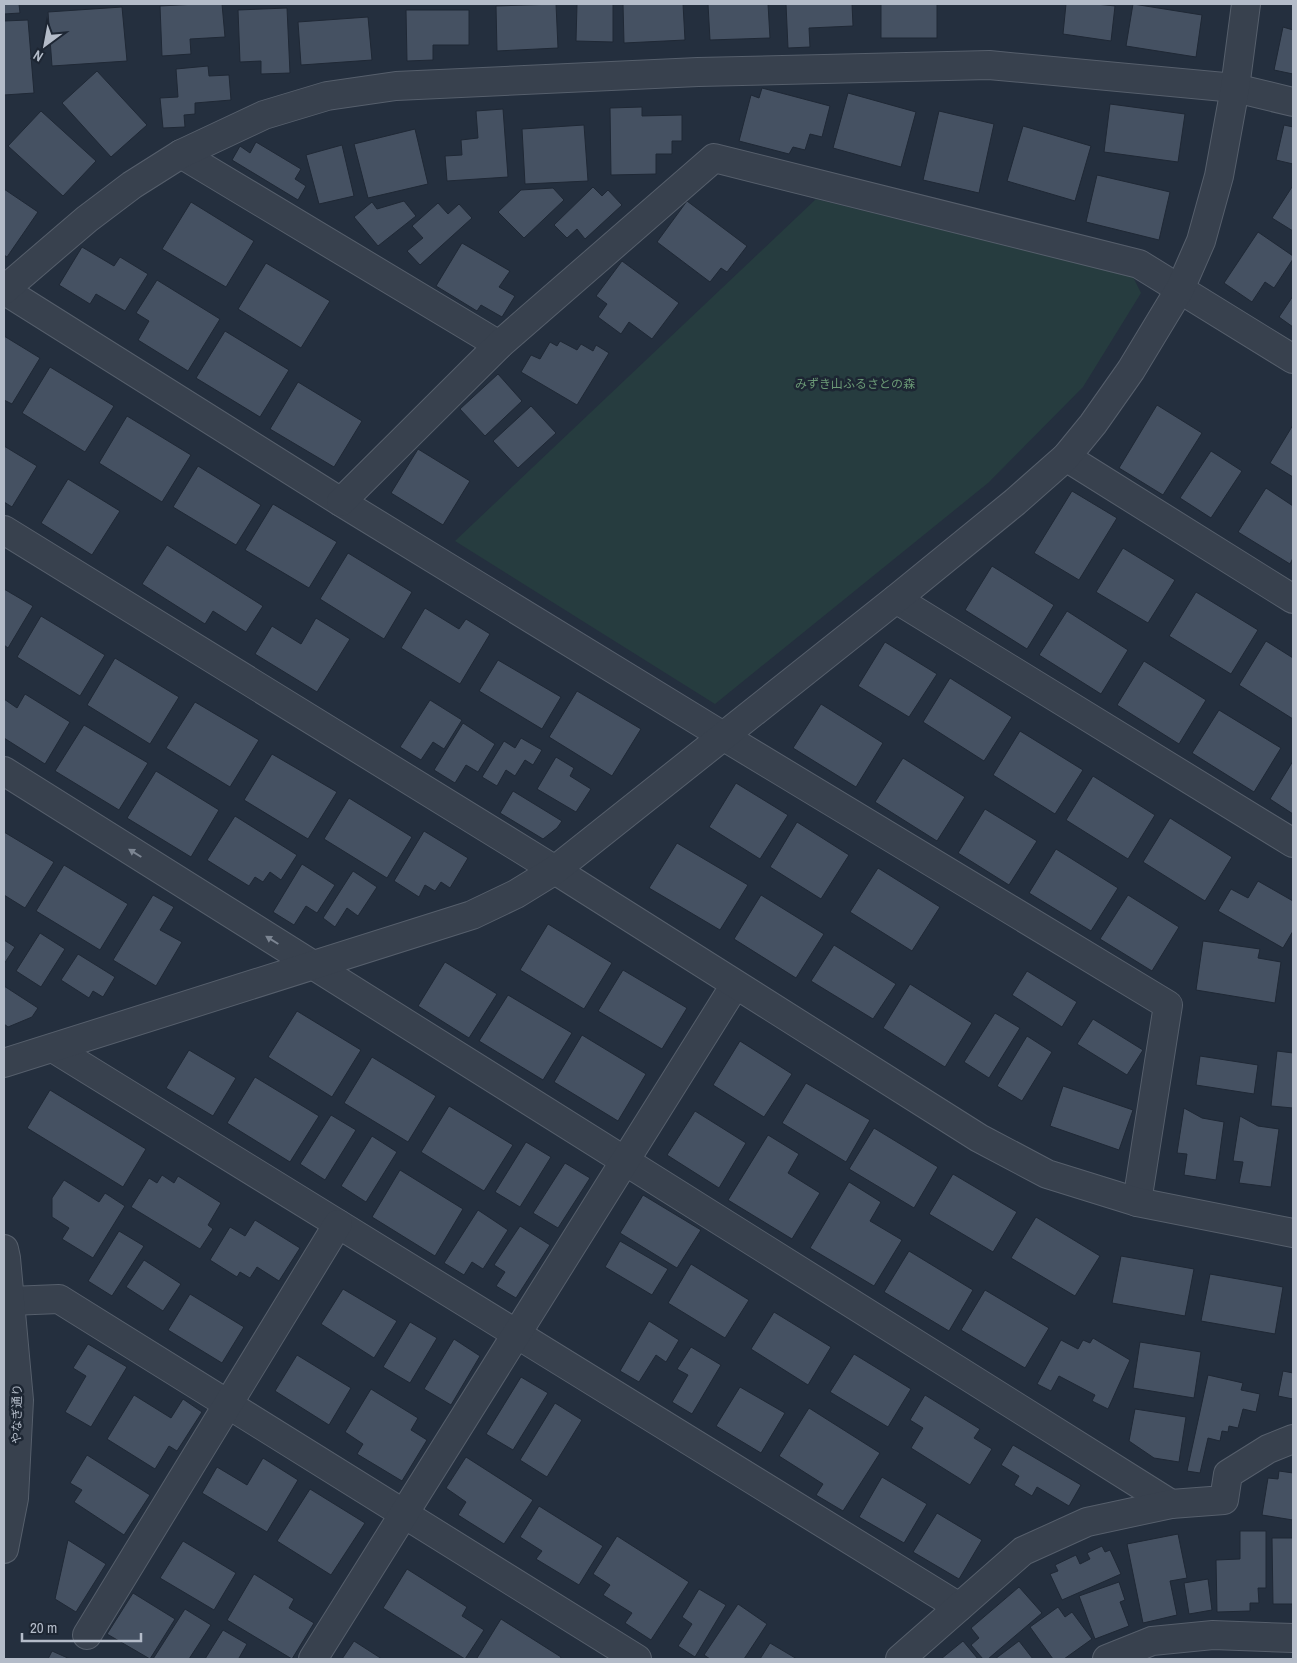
<svg xmlns="http://www.w3.org/2000/svg" width="1297" height="1663" viewBox="0 0 1297 1663" font-family="'Archivo Narrow','Noto Sans JP',sans-serif">
<style>
.green{fill:#263c3f}
.building{fill:#455162;stroke:#1f2835}
.lines{fill:none;stroke-linecap:round;stroke-linejoin:round}
.minor-casing{stroke:#565f6c;stroke-width:30}
.tertiary-casing{stroke:#565f6c;stroke-width:30}
.minor{stroke:#38414e;stroke-width:28}
.tertiary{stroke:#38414e;stroke-width:28}
.oneway{fill:#7c8592}
.labels{text-anchor:middle;dominant-baseline:central;stroke-width:5;stroke-linejoin:round;paint-order:stroke}
.park-label{font-size:12px;fill:#6b9a76;stroke:#1d2633}
.street-label{font-size:12px;fill:#b4bcc9;stroke:#1d2633}
</style>
<rect width="100%" height="100%" fill="#242f3e"/>
<!-- green -->
<path class="green" d="M816 199 1133 277 1141 293 1083 387 988 483 715 704 455 541Z"/>
<!-- building -->
<g class="building">
<path d="M4 4H19L20 13 4 14Z"/>
<path d="M197 4H222L225 37 190 39 191 54 162 56 160 6Z"/>
<path d="M556 4 558 48 497 51 496 6Z"/>
<path d="M577 4H613V42L576 41Z"/>
<path d="M623 4H683L685 40 624 43Z"/>
<path d="M708 4H768L770 38 710 40Z"/>
<path d="M786 4H852L853 26 809 28 810 47 788 48Z"/>
<rect x="881" y="4" width="56" height="34"/>
<path d="M1066 4H1096L1115 6 1111 41 1063 34Z"/>
<path d="M1133 4 1202 15 1196 57 1126 46Z"/>
<path d="M122 7 127 61 52 66 48 12Z"/>
<path d="M287 8 290 73 261 74V61L240 62 238 10Z"/>
<path d="M406 10H469V45H433V60L407 61Z"/>
<path d="M368 17 372 60 301 65 298 22Z"/>
<path d="M28 20 34 93 4 95V21Z"/>
<path d="M1283 27 1293 30V74L1274 70Z"/>
<path d="M208 66 209 76 229 75 231 100 195 103V114L184 115 185 127 163 128 160 98 178 97 176 69Z"/>
<path d="M97 71 147 125 111 157 62 103Z"/>
<path d="M762 88 830 106 822 137 810 134 805 150 793 147 789 154 739 141 751 95 759 98Z"/>
<path d="M848 93 916 112 901 167 833 148Z"/>
<path d="M1110 104 1185 114 1178 162 1104 152Z"/>
<path d="M642 107V116L682 115V141H672V154H656V174L611 175 610 108Z"/>
<path d="M503 109 508 177 447 181 445 156 462 155 461 140 478 138 476 111Z"/>
<path d="M41 111 96 161 63 196 8 146Z"/>
<path d="M939 111 994 124 979 193 923 180Z"/>
<path d="M584 125 588 181 525 184 522 129Z"/>
<path d="M1284 125 1293 127V164L1276 160Z"/>
<path d="M1023 126 1091 146 1075 201 1007 181Z"/>
<path d="M415 129 428 184 368 198 354 144Z"/>
<path d="M256 142 301 169 295 179 306 186 298 200 232 160 240 146 250 153Z"/>
<path d="M342 145 354 196 319 204 306 155Z"/>
<path d="M1097 175 1170 192 1159 240 1086 222Z"/>
<path d="M593 187 602 196 608 190 622 205 585 239 577 229 567 238 554 225Z"/>
<path d="M1292 187 1293 188V231L1272 218Z"/>
<path d="M553 188 564 200 524 238 498 212 521 190Z"/>
<path d="M4 189 38 212 7 257 4 255Z"/>
<path d="M404 201 416 216 378 246 354 217 372 202 377 209Z"/>
<path d="M687 201 747 246 727 272 721 268 710 282 657 242Z"/>
<path d="M191 202 254 241 226 287 162 249Z"/>
<path d="M438 203 448 214 459 204 472 218 420 265 407 251 423 238 412 226Z"/>
<path d="M1258 232 1293 256V259L1274 288 1265 282 1252 302 1224 283Z"/>
<path d="M462 243 510 271 499 287 515 296 502 317 481 305 477 311 436 286Z"/>
<path d="M82 247 114 266 120 257 148 274 125 311 96 294 90 304 59 285Z"/>
<path d="M622 261 679 303 652 339 629 322 621 334 598 317 607 304 596 296Z"/>
<path d="M266 263 330 301 301 348 238 309Z"/>
<path d="M157 280 220 319 188 371 138 340 149 321 136 313Z"/>
<path d="M1293 296V327L1279 317Z"/>
<path d="M225 331 289 370 260 417 196 378Z"/>
<path d="M4 336 40 358 12 404 4 400Z"/>
<path d="M560 341 577 350 581 344 593 351 596 345 609 353 577 405 521 372 531 355 540 359 550 342 557 346Z"/>
<path d="M50 367 114 406 85 452 22 413Z"/>
<path d="M498 374 522 401 485 436 460 409Z"/>
<path d="M298 382 362 421 334 467 270 429Z"/>
<path d="M1157 405 1202 433 1163 495 1119 468Z"/>
<path d="M531 406 556 433 518 468 493 441Z"/>
<path d="M127 416 191 455 162 502 99 463Z"/>
<path d="M1293 425V477L1270 463Z"/>
<path d="M4 446 37 466 12 507 4 502Z"/>
<path d="M418 449 470 481 443 525 391 493Z"/>
<path d="M1211 451 1242 471 1211 518 1180 498Z"/>
<path d="M198 466 261 505 236 545 173 507Z"/>
<path d="M68 479 120 511 92 555 41 523Z"/>
<path d="M1266 488 1293 506V558L1290 564 1238 532Z"/>
<path d="M1072 491 1117 518 1079 580 1034 553Z"/>
<path d="M273 504 337 542 309 588 245 550Z"/>
<path d="M167 545 263 606 246 632 213 611 205 624 142 584Z"/>
<path d="M1123 548 1175 580 1148 623 1096 592Z"/>
<path d="M348 553 412 592 384 639 320 599Z"/>
<path d="M992 566 1054 605 1027 649 965 610Z"/>
<path d="M4 589 33 606 8 648 4 645Z"/>
<path d="M1196 592 1258 630 1231 674 1169 636Z"/>
<path d="M425 608 459 629 466 619 490 634 460 684 401 648Z"/>
<path d="M1067 611 1128 650 1101 694 1039 655Z"/>
<path d="M41 616 105 655 80 696 17 657Z"/>
<path d="M316 618 350 639 317 692 255 654 272 626 301 644Z"/>
<path d="M1266 641 1293 658V719L1239 685Z"/>
<path d="M885 642 937 674 909 717 858 686Z"/>
<path d="M115 658 179 697 150 744 87 705Z"/>
<path d="M498 660 561 697 542 729 479 691Z"/>
<path d="M1144 661 1206 700 1179 744 1117 705Z"/>
<path d="M950 678 1012 717 984 761 923 722Z"/>
<path d="M577 691 641 729 612 776 549 737Z"/>
<path d="M25 694 70 722 45 764 4 738V699L17 708Z"/>
<path d="M430 700 462 720 444 749 433 742 421 760 400 747Z"/>
<path d="M195 702 259 740 230 787 166 748Z"/>
<path d="M821 704 883 743 856 787 793 748Z"/>
<path d="M1219 710 1281 748 1254 792 1192 753Z"/>
<path d="M463 723 495 744 478 772 466 765 455 783 434 770Z"/>
<path d="M84 725 148 763 119 810 55 771Z"/>
<path d="M1020 731 1083 770 1055 814 993 775Z"/>
<path d="M521 738 542 750 533 765 525 760 515 776 506 770 497 786 482 777 504 741 515 748Z"/>
<path d="M272 754 337 792 308 839 244 800Z"/>
<path d="M556 757 574 768 570 776 591 789 576 812 537 789Z"/>
<path d="M903 758 965 797 937 841 875 802Z"/>
<path d="M1293 761V814L1270 799Z"/>
<path d="M156 771 219 810 191 857 127 818Z"/>
<path d="M1093 776 1155 815 1128 859 1066 820Z"/>
<path d="M736 783 788 815 760 859 709 827Z"/>
<path d="M513 791 562 821 557 828 543 839 500 813Z"/>
<path d="M349 798 412 837 387 878 324 839Z"/>
<path d="M985 809 1037 841 1009 885 958 853Z"/>
<path d="M235 816 297 855 281 880 270 872 263 882 255 877 249 886 207 860Z"/>
<path d="M1170 818 1232 857 1205 901 1143 862Z"/>
<path d="M797 822 849 855 821 899 770 867Z"/>
<path d="M424 831 468 858 450 888 441 882 435 891 425 885 419 897 394 881Z"/>
<path d="M4 832 54 862 25 908 4 895Z"/>
<path d="M677 843 748 885 720 930 649 888Z"/>
<path d="M1056 849 1118 888 1091 931 1029 893Z"/>
<path d="M302 864 335 885 317 913 306 906 294 925 273 912Z"/>
<path d="M64 865 128 904 100 950 36 911Z"/>
<path d="M878 868 940 907 912 951 850 912Z"/>
<path d="M353 871 377 887 358 916 347 908 335 927 323 918Z"/>
<path d="M1258 881 1293 901V931L1283 948 1218 911 1231 889 1248 898Z"/>
<path d="M153 895 174 907 160 930 182 942 156 986 113 960Z"/>
<path d="M761 895 824 934 796 978 734 939Z"/>
<path d="M1128 895 1179 927 1152 971 1100 939Z"/>
<path d="M548 924 612 963 584 1009 520 970Z"/>
<path d="M40 933 65 949 41 987 16 971Z"/>
<path d="M4 940 15 947 4 964Z"/>
<path d="M1203 941 1260 949 1258 958 1281 962 1275 1003 1196 990Z"/>
<path d="M834 945 896 984 873 1019 811 981Z"/>
<path d="M78 954 115 977 103 997 93 991 89 998 61 980Z"/>
<path d="M445 962 497 994 469 1038 418 1006Z"/>
<path d="M623 970 687 1008 662 1049 598 1011Z"/>
<path d="M1027 971 1077 1002 1062 1027 1012 995Z"/>
<path d="M910 984 972 1023 945 1067 883 1028Z"/>
<path d="M4 986 38 1008 32 1017 8 1027 4 1024Z"/>
<path d="M508 995 572 1033 543 1080 479 1041Z"/>
<path d="M297 1011 361 1050 332 1097 268 1057Z"/>
<path d="M995 1013 1020 1028 989 1078 964 1062Z"/>
<path d="M1093 1019 1143 1050 1127 1075 1077 1044Z"/>
<path d="M582 1035 646 1074 618 1121 554 1082Z"/>
<path d="M1027 1036 1052 1052 1022 1101 997 1086Z"/>
<path d="M740 1041 792 1074 764 1117 713 1085Z"/>
<path d="M189 1050 236 1078 213 1116 166 1088Z"/>
<path d="M1277 1051 1293 1053V1108L1271 1106Z"/>
<path d="M1200 1056 1258 1065 1254 1094 1196 1085Z"/>
<path d="M372 1057 436 1096 408 1142 344 1103Z"/>
<path d="M255 1077 319 1116 290 1162 227 1123Z"/>
<path d="M806 1083 870 1120 846 1162 782 1123Z"/>
<path d="M1063 1086 1133 1110 1119 1150 1050 1126Z"/>
<path d="M50 1090 146 1149 123 1187 27 1128Z"/>
<path d="M449 1106 513 1145 484 1191 421 1152Z"/>
<path d="M1184 1108 1202 1118 1224 1122 1216 1180 1184 1175 1187 1154 1177 1153Z"/>
<path d="M695 1111 746 1143 719 1188 667 1155Z"/>
<path d="M331 1115 356 1130 325 1180 300 1164Z"/>
<path d="M1240 1116 1258 1126 1279 1129 1271 1187 1239 1183 1243 1162 1233 1161Z"/>
<path d="M874 1128 938 1167 914 1208 849 1169Z"/>
<path d="M768 1135 799 1154 788 1173 820 1193 792 1239 728 1200Z"/>
<path d="M372 1136 397 1152 366 1202 341 1186Z"/>
<path d="M526 1142 551 1157 520 1207 495 1192Z"/>
<path d="M565 1163 590 1178 558 1228 533 1213Z"/>
<path d="M400 1170 463 1209 435 1256 372 1217Z"/>
<path d="M953 1174 1017 1212 993 1252 929 1214Z"/>
<path d="M162 1175 174 1183 178 1176 221 1203 208 1225 213 1229 200 1249 131 1207 149 1178 157 1183Z"/>
<path d="M64 1180 99 1202 105 1193 125 1206 93 1258 62 1239 69 1228 52 1217V1198Z"/>
<path d="M849 1182 881 1202 870 1221 902 1240 874 1286 810 1248Z"/>
<path d="M643 1195 701 1230 677 1268 620 1233Z"/>
<path d="M478 1210 508 1230 483 1269 472 1262 464 1275 444 1263Z"/>
<path d="M1036 1217 1100 1256 1075 1296 1011 1258Z"/>
<path d="M255 1220 300 1248 279 1281 257 1267 250 1278 240 1272 237 1277 210 1260 230 1227 245 1236Z"/>
<path d="M520 1226 550 1245 516 1298 496 1286 505 1272 494 1265Z"/>
<path d="M119 1231 144 1246 112 1296 88 1281Z"/>
<path d="M620 1241 668 1269 652 1295 605 1267Z"/>
<path d="M909 1251 973 1290 949 1331 884 1292Z"/>
<path d="M1121 1256 1194 1269 1185 1316 1112 1303Z"/>
<path d="M144 1260 181 1284 163 1311 126 1287Z"/>
<path d="M691 1264 749 1300 725 1338 668 1303Z"/>
<path d="M1210 1274 1283 1287 1275 1334 1201 1321Z"/>
<path d="M343 1289 397 1321 374 1358 321 1324Z"/>
<path d="M985 1290 1049 1328 1025 1368 961 1330Z"/>
<path d="M190 1294 244 1327 222 1363 168 1330Z"/>
<path d="M774 1312 831 1347 808 1385 751 1349Z"/>
<path d="M649 1321 679 1340 666 1362 656 1355 639 1382 620 1371Z"/>
<path d="M410 1322 437 1338 410 1383 383 1367Z"/>
<path d="M1093 1338 1130 1360 1108 1409 1092 1401 1095 1395 1059 1376 1051 1391 1037 1384 1061 1340 1078 1349 1083 1340 1090 1343Z"/>
<path d="M454 1339 480 1356 451 1405 424 1389Z"/>
<path d="M1140 1342 1201 1352 1194 1398 1133 1388Z"/>
<path d="M88 1344 127 1367 91 1427 65 1412 86 1376 73 1368Z"/>
<path d="M691 1347 721 1365 692 1414 672 1402 688 1375 677 1369Z"/>
<path d="M854 1354 911 1389 888 1427 830 1392Z"/>
<path d="M297 1355 351 1388 329 1425 275 1391Z"/>
<path d="M1283 1371 1293 1373V1399L1278 1396Z"/>
<path d="M1208 1375 1243 1383 1241 1390 1260 1394 1256 1412 1243 1409 1238 1428 1229 1426 1228 1432 1222 1431 1220 1441 1208 1438 1200 1473 1187 1471Z"/>
<path d="M521 1377 548 1393 513 1450 486 1434Z"/>
<path d="M740 1387 785 1413 761 1453 716 1426Z"/>
<path d="M371 1389 418 1418 411 1430 427 1440 402 1481 357 1454 363 1444 345 1432Z"/>
<path d="M134 1395 171 1418 183 1399 202 1412 177 1451 169 1446 155 1469 107 1439Z"/>
<path d="M925 1395 980 1429 974 1438 992 1449 970 1485 911 1448 923 1428 910 1420Z"/>
<path d="M555 1403 582 1420 547 1477 520 1460Z"/>
<path d="M809 1408 880 1453 843 1511 816 1495 823 1484 779 1456Z"/>
<path d="M1135 1409 1186 1417 1179 1462 1154 1458 1129 1441Z"/>
<path d="M1013 1445 1081 1485 1069 1506 1037 1487 1032 1496 1014 1485 1019 1476 1001 1465Z"/>
<path d="M87 1455 150 1495 124 1535 74 1502 82 1490 70 1483Z"/>
<path d="M466 1457 533 1500 504 1544 458 1515 466 1502 446 1488Z"/>
<path d="M263 1458 298 1480 267 1532 202 1493 217 1467 247 1485Z"/>
<path d="M1279 1471 1293 1473V1520L1262 1515 1268 1478 1278 1479Z"/>
<path d="M882 1477 927 1504 904 1543 859 1517Z"/>
<path d="M310 1489 365 1523 331 1575 277 1541Z"/>
<path d="M539 1506 603 1546 579 1585 536 1559 542 1551 520 1537Z"/>
<path d="M937 1513 982 1540 959 1579 913 1552Z"/>
<path d="M1240 1531H1266V1588H1258L1259 1603H1250V1611L1217 1612 1216 1560 1240 1559Z"/>
<path d="M1178 1534 1187 1578 1170 1581 1177 1615 1143 1623 1127 1544Z"/>
<path d="M617 1536 689 1582 651 1640 625 1623 632 1613 603 1595 610 1585 593 1574Z"/>
<path d="M1272 1538H1293V1604H1273Z"/>
<path d="M68 1540 106 1564 76 1612 55 1599Z"/>
<path d="M183 1541 236 1573 214 1610 160 1578Z"/>
<path d="M1102 1546 1105 1552 1110 1550 1121 1574 1062 1600 1050 1574 1058 1571 1055 1565 1076 1555 1080 1564 1090 1559 1087 1553Z"/>
<path d="M407 1569 467 1607 462 1616 484 1630 465 1659 383 1608Z"/>
<path d="M254 1574 294 1599 289 1608 314 1623 292 1659 227 1620Z"/>
<path d="M1208 1579 1212 1610 1189 1614 1184 1583Z"/>
<path d="M1119 1582 1125 1600 1120 1602 1129 1626 1095 1639 1079 1596Z"/>
<path d="M1019 1587 1042 1613 988 1659H983L971 1645 979 1638 971 1628Z"/>
<path d="M699 1589 726 1605 695 1657 678 1646 692 1624 682 1617Z"/>
<path d="M133 1593 175 1619 150 1659 107 1634Z"/>
<path d="M738 1604 767 1624 744 1659H710L704 1655Z"/>
<path d="M1058 1607 1065 1617 1072 1612 1092 1639 1064 1659H1053L1030 1627Z"/>
<path d="M185 1609 211 1625 189 1659H153Z"/>
<path d="M501 1619 561 1657 560 1659H479L477 1658Z"/>
<path d="M223 1630 247 1644 239 1658 242 1659H205Z"/>
<path d="M354 1641 382 1659H342Z"/>
<path d="M963 1641 978 1659H941Z"/>
<path d="M1019 1641 1033 1659H995Z"/>
<path d="M770 1643 797 1659H760Z"/>
<path d="M52 1651 70 1659H48Z"/>
</g>
<g class="lines">
<defs>
<g id="minor">
<path d="M181 154 499 345"/>
<path d="M4 290 341 502 723 736 1168 1005 1137 1202"/>
<path d="M4 290 87 219 132 185 181 154 264 115 327 96 396 86 698 72 989 65 1235 88 1293 102"/>
<path d="M1066 457 1293 599"/>
<path d="M341 502 499 345 714 158 1139 264 1293 359"/>
<path d="M4 530 555 870"/>
<path d="M896 599 1293 843"/>
<path d="M4 771 1171 1504"/>
<path d="M53 1048 959 1607"/>
<path d="M10 1301 59 1299 637 1659"/>
<path d="M87 1635 338 1224"/>
<path d="M313 1659 735 985"/>
<path d="M900 1659 1023 1551 1087 1522 1171 1504 1224 1500 1228 1474 1268 1449 1293 1439"/>
<path d="M1107 1659 1152 1641 1213 1635 1293 1638"/>
</g>
<g id="tertiary">
<path d="M555 870 979 1138 1047 1174 1137 1202 1293 1233"/>
<path d="M4 1063 472 915 516 894 555 870 896 599 1015 502 1066 457 1093 424 1131 370 1180 289 1201 241 1219 176 1235 88 1246 4"/>
<path d="M4 1249 6 1258 19 1400 14 1498 4 1549"/>
</g>
</defs>
<!-- minor casing -->
<use href="#minor" class="minor-casing"/>
<!-- tertiary casing -->
<use href="#tertiary" class="tertiary-casing"/>
<!-- minor -->
<use href="#minor" class="minor"/>
<!-- tertiary -->
<use href="#tertiary" class="tertiary"/>
</g>
<!-- one-way arrows -->
<defs><path id="oneway-solid" d="M-6-.8H1V-3.2L6.5 0L1 3.2V.8H-6Z" transform="scale(1.25)"/></defs>
<g class="oneway">
<use href="#oneway-solid" transform="translate(135 853) rotate(-148)"/>
<use href="#oneway-solid" transform="translate(272 940) rotate(-148)"/>
</g>
<g class="labels">
<!-- park labels -->
<g class="park-label">
<text x="855" y="384">みずき山ふるさとの森</text>
</g>
<!-- street labels -->
<g class="street-label">
<text transform="translate(17 1414) rotate(-89)">やなぎ通り</text>
</g>
</g>
<!-- border -->
<rect width="1297" height="1663" fill="none" stroke="#b4bcc9" stroke-width="10"/>
<!-- north arrow -->
<g transform="translate(45 45) rotate(212)" stroke="#1d2633" stroke-width="4" paint-order="stroke">
<path d="M0-4L9 19L0 12L-9 19Z" fill="#b4bcc9"/>
<text y="-8" font-size="14" font-weight="bold" text-anchor="middle" fill="#b4bcc9">N</text>
</g>
<!-- scale -->
<path d="M22 1633v8h119v-8" fill="none" stroke="#b4bcc9" stroke-width="2.5"/>
<text x="30" y="1633" font-size="15" fill="#b4bcc9" stroke="#1d2633" stroke-width="4" paint-order="stroke">20 m</text>
</svg>
